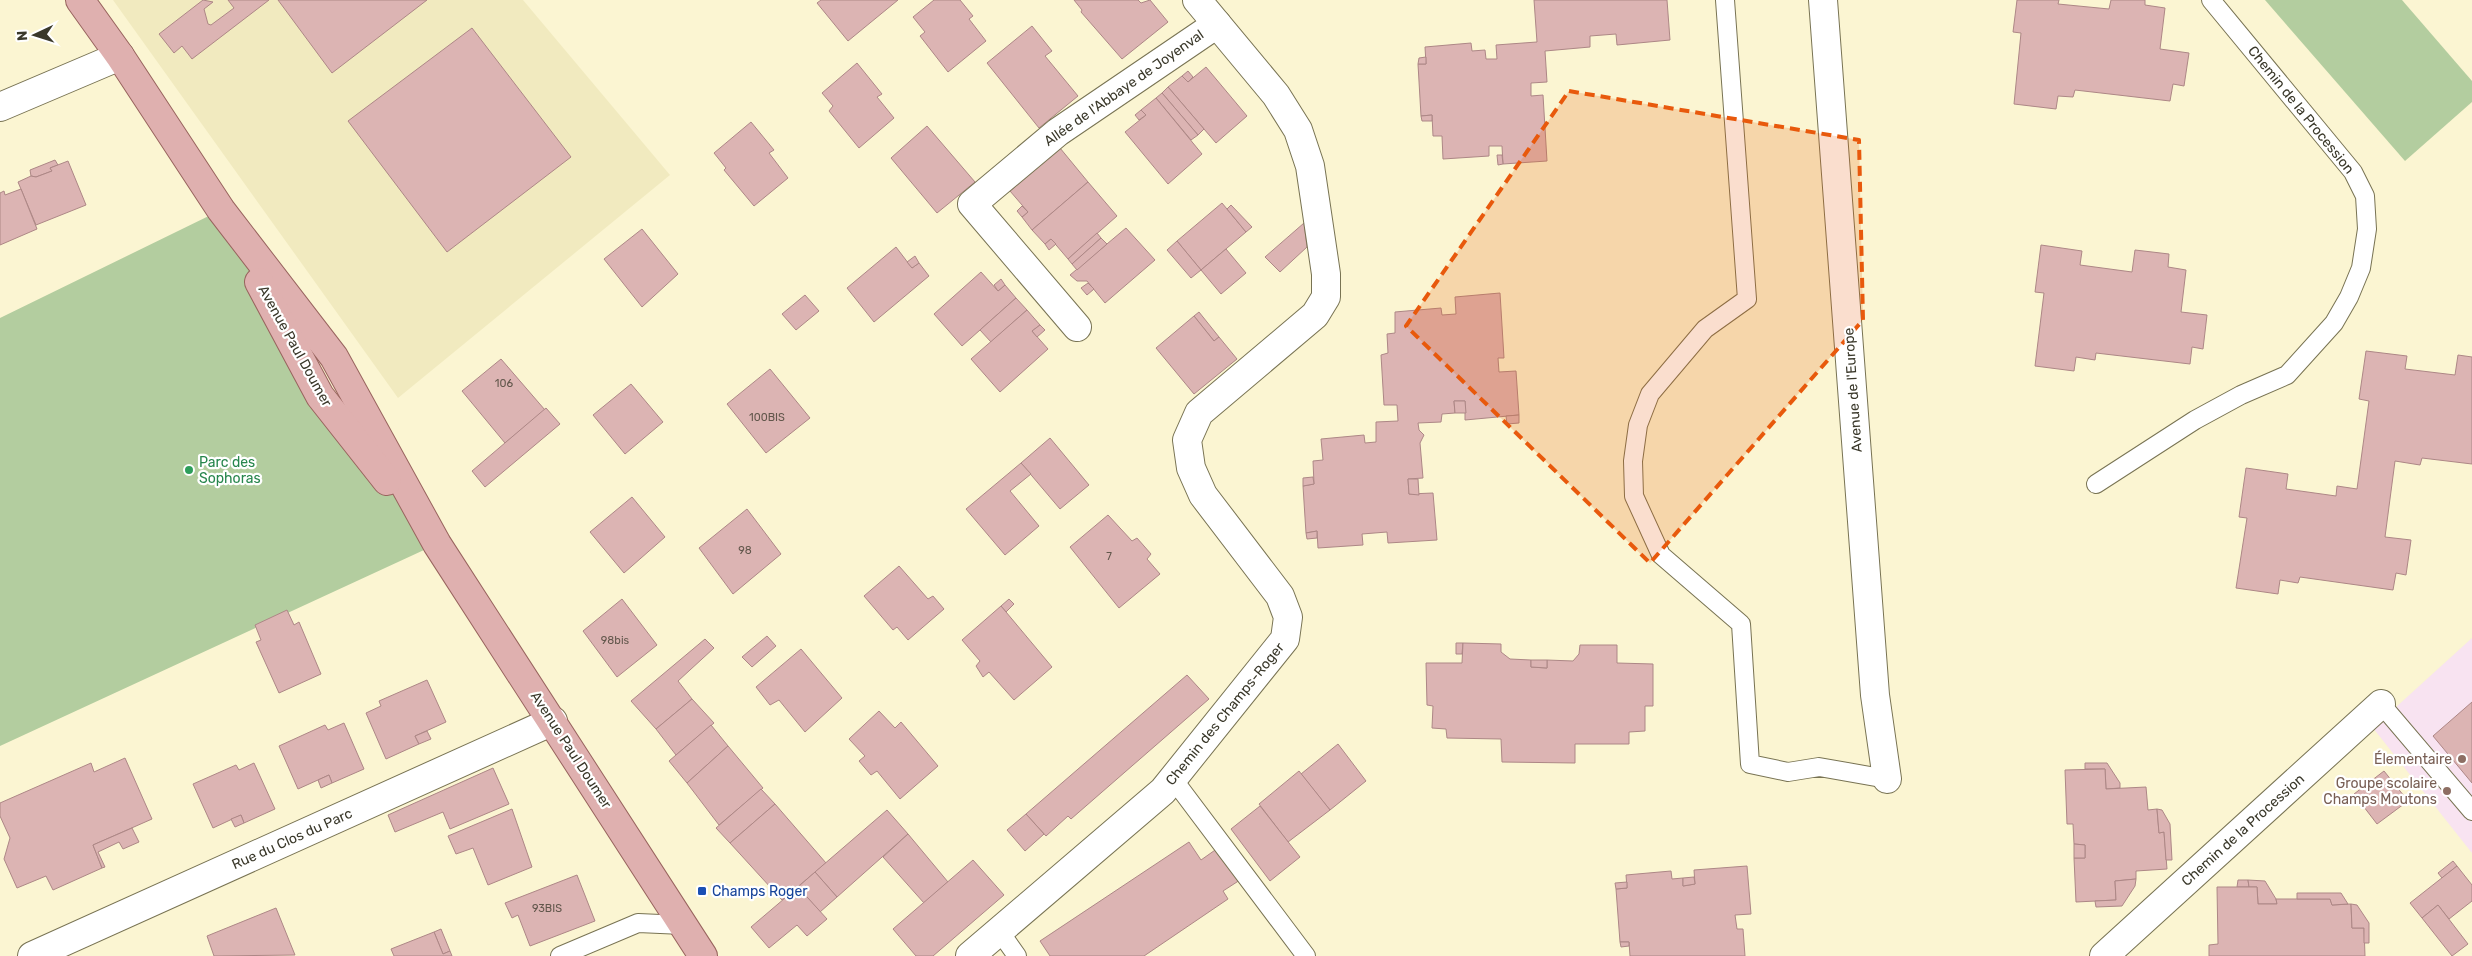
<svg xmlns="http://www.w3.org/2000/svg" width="2472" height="956" viewBox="0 0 2472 956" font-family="Rubik,sans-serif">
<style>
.built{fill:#f1eabf}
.education{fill:#f8e3f1}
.green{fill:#b3cd9f}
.building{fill:#dcb4b3;stroke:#ad8786}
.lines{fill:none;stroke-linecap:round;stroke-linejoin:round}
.service-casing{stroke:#787353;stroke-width:20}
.minor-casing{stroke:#787353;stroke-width:30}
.primary-casing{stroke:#98645e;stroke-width:30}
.service{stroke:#fff;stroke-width:18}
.minor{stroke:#fff;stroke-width:28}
.primary{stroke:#dfb0af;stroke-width:28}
.marked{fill:#e8590c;fill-opacity:0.2;stroke:#e8590c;stroke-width:4;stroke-dasharray:10 6;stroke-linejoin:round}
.leisure-dot{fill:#2e9e5b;stroke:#fff;stroke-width:2}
.education-dot{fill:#8d6e63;stroke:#fff;stroke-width:2}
.transit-dot{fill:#1a4fb4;stroke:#fff;stroke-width:2}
.labels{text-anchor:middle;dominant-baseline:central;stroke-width:4.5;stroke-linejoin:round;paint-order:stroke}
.number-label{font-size:11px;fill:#62574c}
.street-label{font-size:14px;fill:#3a382a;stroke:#fff}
.leisure-label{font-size:14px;fill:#27864d;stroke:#fff;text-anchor:start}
.education-label{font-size:14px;fill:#785e54;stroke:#fff;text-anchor:end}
.transit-label{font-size:14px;fill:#164399;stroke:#fff;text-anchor:start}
</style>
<rect width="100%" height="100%" fill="#fbf5d2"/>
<!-- built -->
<path class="built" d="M113 0H523L670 175 398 398Z"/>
<!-- education -->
<path class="education" d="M2472 638V853L2373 728Z"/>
<!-- green -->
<g class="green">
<path d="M2265 0H2402L2472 81V102L2405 161Z"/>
<path d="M221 210 320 396 437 544 0 746V318Z"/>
</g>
<!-- building -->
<g class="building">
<path d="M203 0 213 2 204 9 208 24 211 25 234 8 228 0H269L192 59 182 46 174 53 159 34Z"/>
<path d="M278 0H427L332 73Z"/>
<path d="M898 0 848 41 817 3 821 0Z"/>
<path d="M934 0H960L973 16 969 19 986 41 948 72 920 36 925 32 913 17Z"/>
<path d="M1074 0H1138L1141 3 1150 0 1168 22 1122 59 1081 12 1082 10Z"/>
<path d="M1534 0H1667L1670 40 1617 45 1616 34 1590 36V47L1545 51 1547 82 1531 83V96L1543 95 1547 161 1503 164 1502 146H1489V156L1443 159 1442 136H1433L1432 115 1421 116 1418 64H1426L1425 47 1471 43 1472 51 1485 50 1486 59H1497L1496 45 1537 42Z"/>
<path d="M2017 0H2059L2058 4 2109 9 2111 0H2145V5L2165 8 2160 49 2189 53 2184 86 2173 84 2170 101 2075 90 2073 97 2058 96 2056 109 2014 104 2021 33 2013 32Z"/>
<path d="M1032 26 1052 51 1045 56 1078 96 1039 128 987 63Z"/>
<path d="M472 28 571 157 447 252 348 121Z"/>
<path d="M1426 57V64H1418L1419 58Z"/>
<path d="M857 63 882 94 877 97 894 118 859 148 829 111 833 106 822 93Z"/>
<path d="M1206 67 1247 116 1216 143 1168 87 1182 76 1188 82Z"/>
<path d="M1188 71 1193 77 1188 82 1182 76Z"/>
<path d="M1168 87 1204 129 1198 135 1162 93Z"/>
<path d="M1162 93 1198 135 1191 140 1156 98Z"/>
<path d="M1156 98 1202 154 1168 184 1125 132 1146 115 1141 110Z"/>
<path d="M1141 110 1146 115 1139 120 1135 115Z"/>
<path d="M1432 115V121H1422L1421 116Z"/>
<path d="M751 122 774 150 769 153 788 178 754 206 724 170 726 168 714 153Z"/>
<path d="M927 126 975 182 937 213 891 158Z"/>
<path d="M1060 148 1088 182 1032 230 1022 217 1028 212 1010 191Z"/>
<path d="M1497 155H1502L1503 164 1498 165Z"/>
<path d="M55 160 58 165 50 168 52 171 36 177 31 176 30 170Z"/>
<path d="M68 161 86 205 36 225 18 182 31 176 36 177 52 171 50 168Z"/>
<path d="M1088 182 1117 216 1068 259 1051 239 1045 244 1032 230Z"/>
<path d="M21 189 37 229 0 245V193L4 191 5 195Z"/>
<path d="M1222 203 1246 232 1201 270 1177 241Z"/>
<path d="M1231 205 1252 227 1246 232 1227 209Z"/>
<path d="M1022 206 1028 212 1022 217 1017 211Z"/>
<path d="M1304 223 1307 247 1280 272 1265 257Z"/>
<path d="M1126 228 1155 260 1105 303 1087 281H1077L1070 275Z"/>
<path d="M642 229 678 274 642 307 604 259Z"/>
<path d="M1097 233 1101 238 1072 264 1068 259Z"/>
<path d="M1101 238 1107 244 1077 270 1072 264Z"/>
<path d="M1051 239 1056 244 1049 250 1045 244Z"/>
<path d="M1177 241 1201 270 1191 278 1167 250Z"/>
<path d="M2041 245 2082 251 2080 265 2132 272 2135 250 2169 254 2168 267 2186 270 2181 312 2207 315 2203 349 2192 347 2190 364 2096 353 2095 360 2076 357 2074 371 2035 366 2044 293 2035 292Z"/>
<path d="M896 247 912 268 919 263 929 276 874 322 847 288Z"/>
<path d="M1226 249 1246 273 1221 294 1201 270Z"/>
<path d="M915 256 919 263 912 268 907 262Z"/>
<path d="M981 272 998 291 1005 285 1016 298 962 346 934 314Z"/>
<path d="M1001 279 1005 285 998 291 994 285Z"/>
<path d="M1088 283 1094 289 1087 295 1081 288Z"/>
<path d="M1500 293 1504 358H1498L1499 372 1516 371 1519 415 1465 420V401H1454L1455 413 1442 414 1441 422 1418 423 1419 430 1424 435 1420 443 1423 478 1408 479 1409 494 1433 493 1437 540 1388 543 1387 532 1362 534 1363 545 1318 548 1317 531 1306 533 1303 486 1314 484 1313 461 1323 460 1321 439 1364 435 1365 443 1376 442V422L1398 421 1397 405H1384L1381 355 1388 353 1387 334 1395 333V312L1441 308 1442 315 1456 314 1455 297Z"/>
<path d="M805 295 819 311 796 330 782 314Z"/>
<path d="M1016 298 1027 310 991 342 980 330Z"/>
<path d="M1027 310 1040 325 1032 331 1048 349 1000 392 971 359Z"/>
<path d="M1199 312 1219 337 1214 341 1194 316Z"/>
<path d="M1194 316 1214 341 1219 337 1237 359 1194 394 1156 348Z"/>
<path d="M1040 325 1045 330 1037 337 1032 331Z"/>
<path d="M2366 351 2407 356 2405 369 2455 375 2458 355 2472 357V464L2422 458 2420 465 2395 461 2385 537 2411 540 2406 575 2396 573 2393 590 2300 577 2298 583 2280 580 2278 594 2236 588 2247 518 2239 517 2246 468 2288 474 2286 489 2336 496 2337 486 2357 489 2369 401 2359 399Z"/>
<path d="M501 359 545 410 505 443 462 391Z"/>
<path d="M770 369 810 418 766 453 727 404Z"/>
<path d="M631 384 663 422 625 454 593 415Z"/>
<path d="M1454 401H1465L1466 413H1455Z"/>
<path d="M546 408 560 424 485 487 472 471Z"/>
<path d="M1519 415V423L1507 424 1506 416Z"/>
<path d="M1050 438 1089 485 1060 509 1021 463Z"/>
<path d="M1021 463 1031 474 1010 491 1039 526 1005 555 966 509Z"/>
<path d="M1313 477 1314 484 1303 486V478Z"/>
<path d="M1408 479H1418L1419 495 1409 494Z"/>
<path d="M632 497 665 537 624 573 590 532Z"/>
<path d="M747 509 781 554 733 594 699 548Z"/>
<path d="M1108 515 1132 541 1137 538 1151 554 1147 559 1160 574 1119 608 1070 547Z"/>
<path d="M1317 531V538L1307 539 1306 533Z"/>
<path d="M899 566 928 599 933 596 944 609 908 640 897 627 893 630 864 596Z"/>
<path d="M622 599 657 645 617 677 583 631Z"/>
<path d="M1009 599 1014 604 1006 612 1001 606Z"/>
<path d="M1001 606 1052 667 1014 700 989 672 983 677 976 666 980 661 962 640Z"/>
<path d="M287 610 294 625 299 622 321 674 279 693 256 642 261 640 255 625Z"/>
<path d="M767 636 776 646 752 667 742 657Z"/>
<path d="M705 639 714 648 678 681 692 699 656 729 631 701Z"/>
<path d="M1456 643H1463L1462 654H1456Z"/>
<path d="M1463 643 1501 644V652L1510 659 1531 660V667L1547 668V660L1573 661 1579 654 1580 645H1617V663L1653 664V706H1645V731L1629 732V744H1575V763L1502 762 1501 739 1447 738 1446 729 1432 728 1433 706 1427 705 1426 663H1462Z"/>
<path d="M801 649 842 698 805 732 779 700 770 705 756 687Z"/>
<path d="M1531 660H1547V668L1531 667Z"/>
<path d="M1187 675 1209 699 1071 819 1068 816 1046 836 1026 814Z"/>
<path d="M427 680 446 722 415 736 419 744 386 759 366 713 381 706 379 701Z"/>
<path d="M692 699 714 723 676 755 656 729Z"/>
<path d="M2472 702V783L2433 736Z"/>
<path d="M879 711 895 728 901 722 938 766 900 799 877 771 871 775 859 761 865 756 849 739Z"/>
<path d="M344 723 364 769 332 783 329 775 298 789 279 746 325 725 328 730Z"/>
<path d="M711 725 728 746 687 783 669 761Z"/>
<path d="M427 731 431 739 419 744 415 736Z"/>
<path d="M1338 744 1366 781 1330 810 1301 774Z"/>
<path d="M728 746 763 788 719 825 687 783Z"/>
<path d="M125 758 152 819 93 845 102 868 53 890 46 876 17 888 4 859 10 838 0 816V803L91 763 94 772Z"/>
<path d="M254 763 275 809 244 823 241 815 213 828 193 784 236 765 239 770Z"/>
<path d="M2085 763H2107L2120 783V788L2106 789 2105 769H2085Z"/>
<path d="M493 768 509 804 450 829 443 812 395 832 388 815Z"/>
<path d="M2105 769 2106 789 2146 787 2148 810 2157 809 2159 833 2164 832 2167 869 2136 871V879L2115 881 2116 900 2076 902 2074 858H2085V845L2074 844 2073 824H2067L2065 770Z"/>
<path d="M1299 771 1330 810 1288 842 1259 804Z"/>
<path d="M2384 771 2408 801 2377 824 2354 794Z"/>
<path d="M329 775 332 783 321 788 318 780Z"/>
<path d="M761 789 775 804 730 843 716 828Z"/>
<path d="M775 804 826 863 782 900 730 843Z"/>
<path d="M1260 806 1300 857 1270 881 1231 829Z"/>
<path d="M512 809 532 867 488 885 473 848 456 854 448 836Z"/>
<path d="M2157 809 2162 810 2170 824 2172 860H2166L2164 832 2159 833Z"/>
<path d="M887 810 908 834 837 897 815 872Z"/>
<path d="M1026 814 1044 834 1025 851 1007 830Z"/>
<path d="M241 815 244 823 235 827 231 819Z"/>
<path d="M132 828 139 842 123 849 119 842 98 852 105 867 102 868 93 845Z"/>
<path d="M908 834 948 882 924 903 883 857Z"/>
<path d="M1189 842 1201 860 1218 848 1240 880 1223 891 1228 899 1144 956H1050L1040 941Z"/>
<path d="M2074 844 2085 845V858H2074Z"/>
<path d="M973 860 1004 895 933 956H916L893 929Z"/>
<path d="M2453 861 2457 866 2442 878 2438 873Z"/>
<path d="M1747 866 1751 914 1735 915 1737 929H1743L1745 956H1630L1629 942H1620L1616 889 1627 888 1626 875 1671 871 1672 879 1683 878V886L1695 884 1694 870Z"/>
<path d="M2457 866 2472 885V901L2449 919 2438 905 2422 918 2410 903Z"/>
<path d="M815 872 837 897 820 912 798 887Z"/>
<path d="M577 875 595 921 530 946 518 915 512 918 505 903Z"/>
<path d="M1694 877 1695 884 1683 886V878Z"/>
<path d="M2136 879 2135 886 2122 906 2096 907 2095 901 2116 900 2115 881Z"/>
<path d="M2238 880H2248L2249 887H2237Z"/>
<path d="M2248 880 2265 881 2276 899 2277 904H2258L2257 887H2249Z"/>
<path d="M1627 882V888L1616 889 1615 883Z"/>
<path d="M798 887 827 919 807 936 797 925 769 948 751 927Z"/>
<path d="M2217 887H2257L2258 904H2277L2276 899H2330L2332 905 2351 904 2352 928H2364L2365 956H2209V945L2218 944Z"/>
<path d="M2297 893H2341L2348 904 2332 905 2330 899H2297Z"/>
<path d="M2351 904 2357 905 2369 923V943H2364V928H2352Z"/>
<path d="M2438 905 2468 944 2452 956 2422 918Z"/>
<path d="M276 908 295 955 214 956 207 936Z"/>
<path d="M441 929 450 951 443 954 434 932Z"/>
<path d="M434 932 443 954 450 951 452 956H394L391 949Z"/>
<path d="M1620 942H1629V946L1621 947Z"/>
</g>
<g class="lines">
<defs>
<g id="service">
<path d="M1725 0 1747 299 1705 329 1650 394 1638 425 1633 461 1634 496 1661 555 1741 624 1750 764 1788 772 1819 767 1887 779"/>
<path d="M2096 484 2195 420 2241 395 2287 375 2334 323 2349 297 2361 268 2367 229 2365 196 2353 172 2211 0"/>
<path d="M2381 704 2472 811"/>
<path d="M1173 779 1306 956"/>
<path d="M1000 932 1017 956"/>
<path d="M560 956 638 923 683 925"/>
</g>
<g id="minor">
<path d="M1823 0 1875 695 1887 779"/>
<path d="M0 107 120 56"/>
<path d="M1077 327 972 204 1058 132 1217 24"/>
<path d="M32 956 553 721"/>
<path d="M970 956 1163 791 1285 639 1288 617 1280 596 1203 495 1191 468 1187 440 1199 413 1315 315 1326 297V274L1310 166 1298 130 1276 95 1197 0"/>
<path d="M2104 956 2381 704"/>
</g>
<g id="primary">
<path d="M80 0 120 56 221 210 334 357 437 544 703 956"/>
<path d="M259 282 320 396 387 481"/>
</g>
</defs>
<!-- service casing -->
<use href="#service" class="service-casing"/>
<!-- minor casing -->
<use href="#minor" class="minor-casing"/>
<!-- primary casing -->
<use href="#primary" class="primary-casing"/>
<!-- service -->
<use href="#service" class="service"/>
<!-- minor -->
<use href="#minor" class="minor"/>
<!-- primary -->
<use href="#primary" class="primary"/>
</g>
<!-- marked area -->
<path class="marked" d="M1569 91 1859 140 1863 320 1650 563 1406 326Z"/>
<!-- markers -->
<circle class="leisure-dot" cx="189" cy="470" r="5"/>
<g class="education-dot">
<circle cx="2462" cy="759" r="5"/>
<circle cx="2447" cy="791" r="5"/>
</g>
<rect class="transit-dot" x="697" y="886" width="10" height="10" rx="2.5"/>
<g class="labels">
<!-- number labels -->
<g class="number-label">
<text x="504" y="383">106</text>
<text x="767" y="417">100BIS</text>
<text x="745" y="550">98</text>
<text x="1109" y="556">7</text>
<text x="615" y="640">98bis</text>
<text x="547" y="908">93BIS</text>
</g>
<!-- street labels -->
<g class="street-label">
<text transform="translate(1124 88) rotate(-35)">Allée de l'Abbaye de Joyenval</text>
<text transform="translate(2301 110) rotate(51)">Chemin de la Procession</text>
<text transform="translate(295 346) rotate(61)">Avenue Paul Doumer</text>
<text transform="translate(1853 390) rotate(-94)">Avenue de l'Europe</text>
<text transform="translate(1225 714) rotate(-51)">Chemin des Champs-Roger</text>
<text transform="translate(571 750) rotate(57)">Avenue Paul Doumer</text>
<text transform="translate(2243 830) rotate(-42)">Chemin de la Procession</text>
<text transform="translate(292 839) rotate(-24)">Rue du Clos du Parc</text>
</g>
<!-- leisure labels -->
<g class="leisure-label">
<text x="199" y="462">Parc des<tspan x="199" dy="16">Sophoras</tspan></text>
</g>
<!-- education labels -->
<g class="education-label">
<text x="2452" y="759">Élementaire</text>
<text x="2437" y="783">Groupe scolaire<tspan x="2437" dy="16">Champs Moutons</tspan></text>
</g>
<!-- transit labels -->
<g class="transit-label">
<text x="712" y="891">Champs Roger</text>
</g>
</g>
<!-- north arrow -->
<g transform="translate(35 35) rotate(266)" stroke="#ffffff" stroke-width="4" paint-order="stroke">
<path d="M0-4L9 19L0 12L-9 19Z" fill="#3a382a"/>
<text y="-8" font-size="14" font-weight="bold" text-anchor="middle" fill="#3a382a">N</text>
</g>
</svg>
